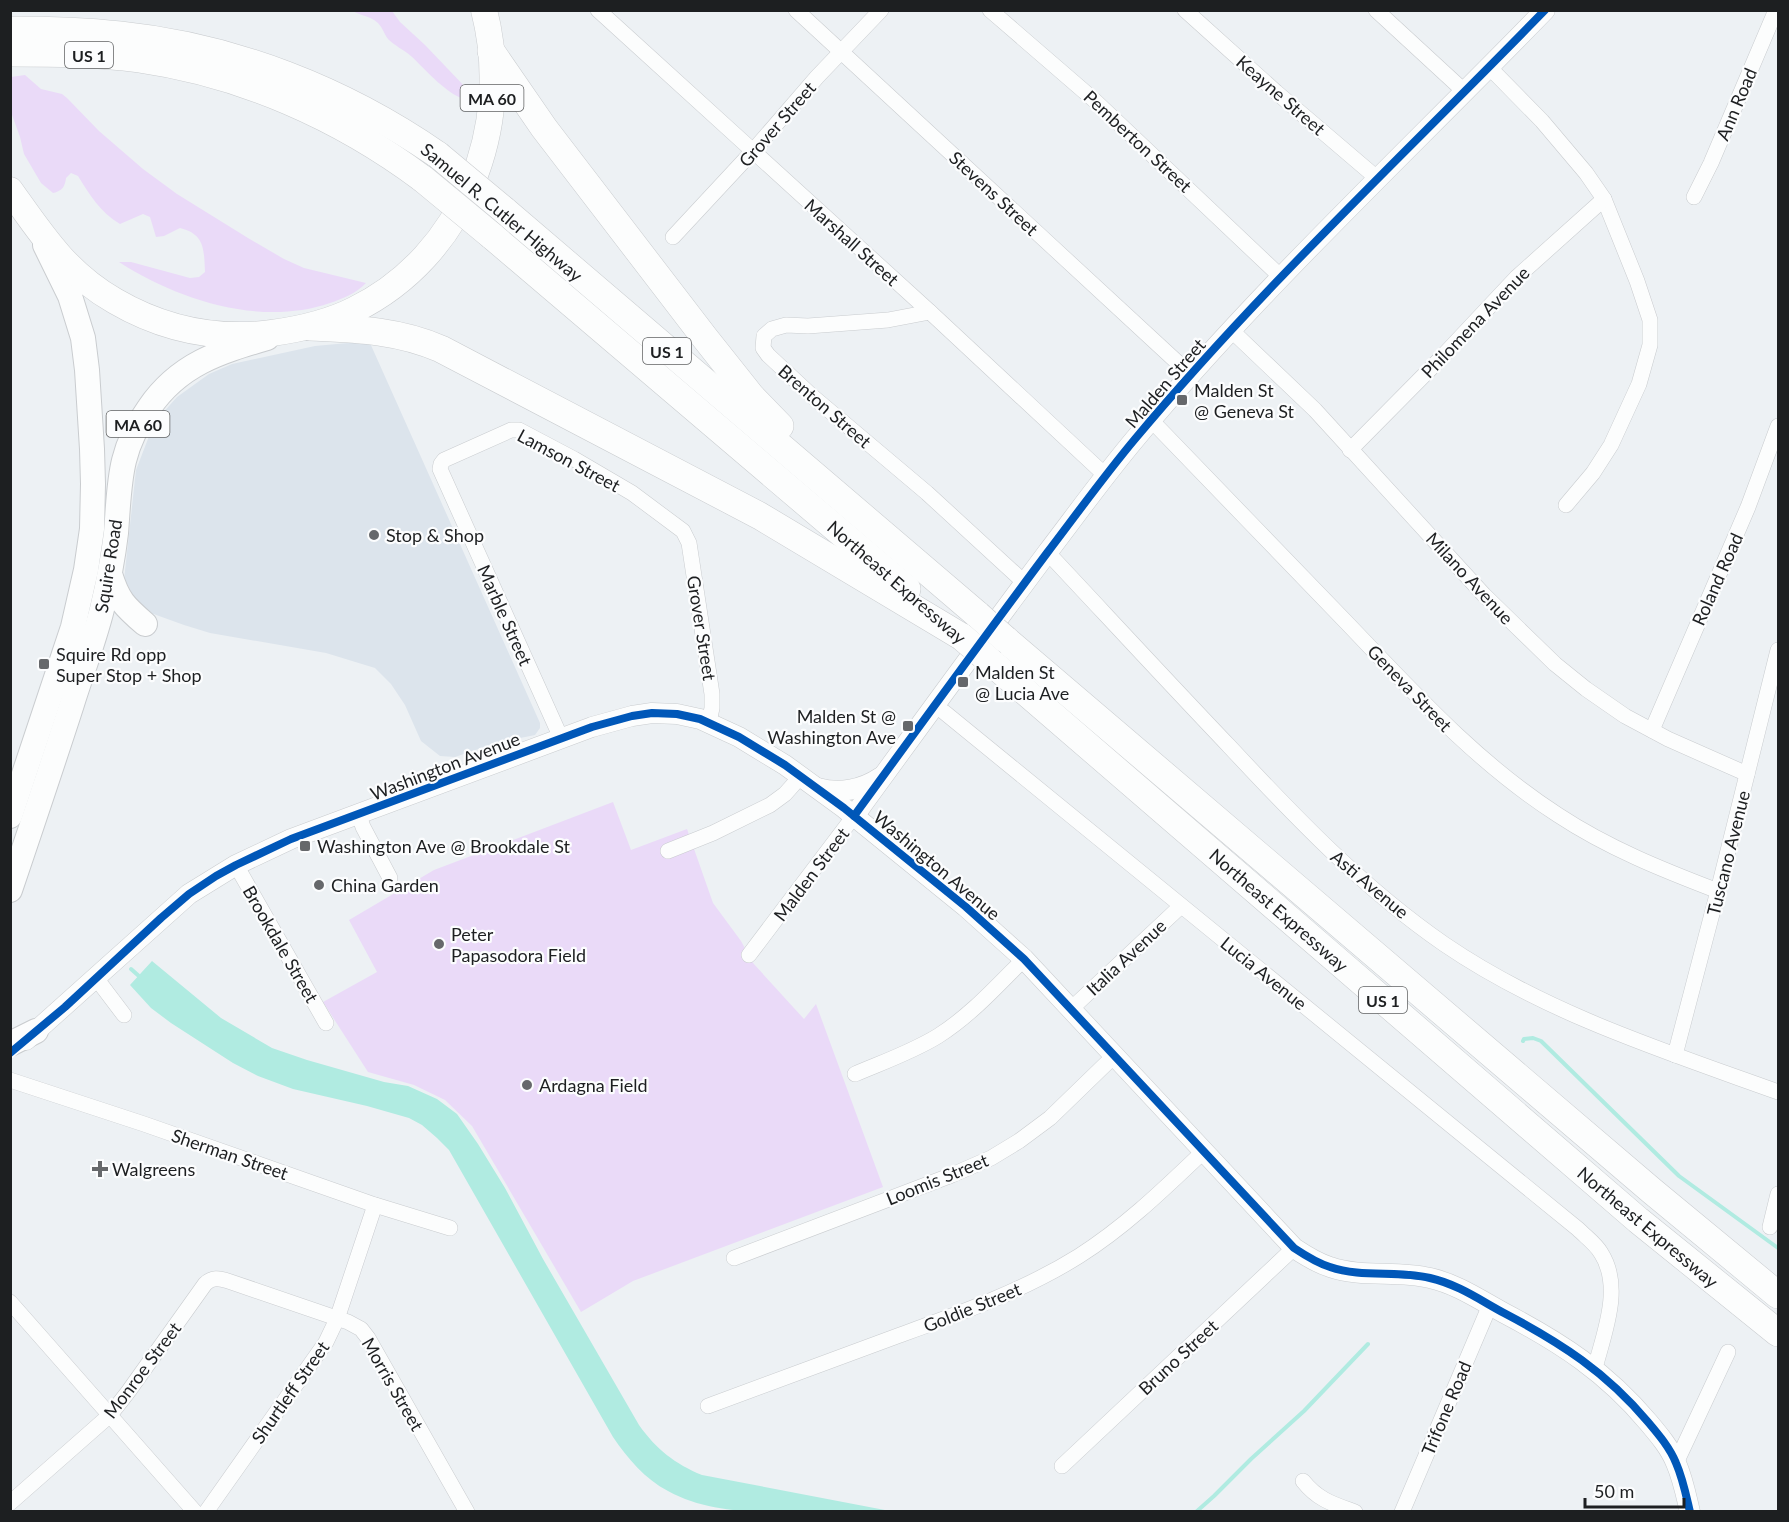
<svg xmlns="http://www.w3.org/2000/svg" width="1789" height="1522" viewBox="0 0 1789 1522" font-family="Lato,sans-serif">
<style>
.built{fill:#dce4ec}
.green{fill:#eadaf8}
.water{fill:#b0ebe1}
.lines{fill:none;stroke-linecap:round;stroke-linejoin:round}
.stream{stroke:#b0ebe1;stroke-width:4}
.minor-casing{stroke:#c9cccf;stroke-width:16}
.tertiary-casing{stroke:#c9cccf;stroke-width:21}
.primary-casing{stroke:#c9cccf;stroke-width:26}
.trunk-casing{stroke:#c9cccf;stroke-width:27}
.motorway-casing{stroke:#c9cccf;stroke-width:28}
.minor{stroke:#fcfdfd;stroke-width:15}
.tertiary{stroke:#fcfdfd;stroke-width:20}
.primary{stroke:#fcfdfd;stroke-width:24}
.trunk{stroke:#fcfdfd;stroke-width:26}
.motorway{stroke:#fcfdfd;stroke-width:27}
.motorway-bridge-casing{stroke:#c9cccf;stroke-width:28;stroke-linecap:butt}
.motorway-bridge{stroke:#fcfdfd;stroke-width:27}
.cycleway-casing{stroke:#fcfdfe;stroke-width:11}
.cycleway{stroke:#0057b8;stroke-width:8}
.poi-dot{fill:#66686b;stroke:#fcfdfe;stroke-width:2}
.labels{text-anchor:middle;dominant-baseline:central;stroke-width:4.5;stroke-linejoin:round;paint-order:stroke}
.shield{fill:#fcfdfe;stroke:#606263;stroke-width:1.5}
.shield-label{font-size:16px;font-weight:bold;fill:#1d1f21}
.street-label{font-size:18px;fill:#1d1f21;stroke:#fcfdfe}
.poi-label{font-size:18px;fill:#1d1f21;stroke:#fcfdfe;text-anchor:start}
</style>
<rect width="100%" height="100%" fill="#edf1f4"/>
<!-- built -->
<path class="built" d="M348 343H370L540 723V728L535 735 496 743 455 757 440 756 421 741 405 705 391 684 375 668 326 653 210 633 184 625 148 612 136 604 124 580 136 470 151 431 161 415 177 397 209 374 232 364 315 346Z"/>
<!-- green -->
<g class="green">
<path d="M353 11H392L400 22 425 45 468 90 471 99C454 103 424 68 411 56 404 50 395 46 388 39 384 34 383 28 378 23 371 16 361 16 353 11Z"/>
<path d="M25 75 41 89 62 94 67 98 99 131 143 169 177 194 248 238 284 259 304 268 366 283C357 293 342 299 330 303 261 327 178 300 119 262H131L190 278 199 277 205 272C204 250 205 234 180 228L164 236 156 237 150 217 143 214 120 224C101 213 89 194 78 176L71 173 66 178C65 187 62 191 53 193L41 183 24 154 20 137 11 112V77Z"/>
<path d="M613 802 631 850 687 829 713 903 741 941 753 963 804 1019 816 1004 883 1187 633 1281 581 1312 472 1126 445 1100 414 1085 368 1072 323 1002 377 972 349 920 434 870Z"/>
</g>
<!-- water -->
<path class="water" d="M152 961 221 1018 272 1048 307 1060 384 1082 408 1086 437 1099 457 1114 478 1144 505 1188 543 1259 639 1425C656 1449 675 1464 702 1475L890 1511C859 1512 828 1512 798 1512 754 1512 708 1513 668 1491 645 1479 628 1459 613 1437L449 1150 437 1138 422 1125 409 1118 367 1106 293 1089 258 1076 233 1063 171 1023 151 1008 130 985Z"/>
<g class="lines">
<!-- stream -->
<g class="stream">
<path d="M131 969 140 977"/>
<path d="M1523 1041 1524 1039 1533 1038 1541 1041 1679 1176 1778 1248"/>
<path d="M1196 1512 1214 1496 1251 1459 1304 1411 1368 1344"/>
</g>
<defs>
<g id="minor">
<path d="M598 10 930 312 1105 475"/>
<path d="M796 10 1191 375"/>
<path d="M990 10 1093 99 1281 277"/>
<path d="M1185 10 1276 92 1378 179"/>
<path d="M1376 10 1465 92"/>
<path d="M1490 68 1542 121 1586 173 1604 199 1637 281 1650 320V345L1639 384 1611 445 1593 473 1566 505"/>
<path d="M1694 197 1711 163 1776 10"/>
<path d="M673 237 753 151 817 77 881 10"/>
<path d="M930 312 888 320 808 326 786 325 772 329 764 336 763 348 768 355 812 396 927 493 1025 583"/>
<path d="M1231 330 1315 410 1484 595 1555 664 1586 689 1625 716 1668 739 1747 774"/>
<path d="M1151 420C1216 488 1282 555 1347 623 1413 692 1477 763 1558 815 1608 848 1663 870 1718 891"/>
<path d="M1350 450 1441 358 1517 277 1604 199"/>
<path d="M1048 553C1108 617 1168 682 1229 746 1296 818 1363 888 1444 944 1545 1013 1664 1051 1778 1092"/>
<path d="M944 712 1578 1229C1586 1237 1596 1244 1601 1253 1623 1287 1604 1333 1595 1368"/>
<path d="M1652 730 1748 507 1778 426"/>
<path d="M561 738 440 469 441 464 444 460 511 430H519L574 459 632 493 683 531 689 543 712 694V708L709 722"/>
<path d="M359 815 363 827 390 878"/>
<path d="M668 851 713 833 770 805 785 794 801 776"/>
<path d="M236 865 326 1023"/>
<path d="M749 955 854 816"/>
<path d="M96 978 124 1015"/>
<path d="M1071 1009 1181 906"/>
<path d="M1675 1055 1718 891 1778 650"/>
<path d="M855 1074C883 1062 912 1052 938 1036 971 1015 997 986 1024 959"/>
<path d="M10 1080 144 1124 375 1205 450 1228"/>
<path d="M1770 1227 1778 1194"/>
<path d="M734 1258 952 1175 991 1158 1019 1141 1050 1118 1114 1056"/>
<path d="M10 1302 195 1512"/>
<path d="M708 1406C772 1382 836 1359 900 1335 961 1313 1023 1291 1079 1256 1125 1227 1164 1189 1204 1151"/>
<path d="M1676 1463 1728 1352"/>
<path d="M1062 1466 1294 1248"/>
<path d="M1303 1481C1318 1500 1333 1504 1355 1512"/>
<path d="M10 1503 110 1415 128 1392 205 1284C212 1277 219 1278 228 1281L348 1322 361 1329 368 1338 467 1512"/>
<path d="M206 1512 326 1342 337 1319 375 1205"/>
<path d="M1402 1512 1490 1305"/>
</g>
<g id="tertiary">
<path d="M818 788C839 794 862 790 881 777"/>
<path d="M854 816C918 728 982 640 1047 553 1076 515 1104 476 1135 439 1262 287 1407 152 1545 10"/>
<path d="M26 1040 189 894 236 865 291 839 592 727 632 716 652 713 677 714 700 719 739 737 785 765 844 808 966 907 1024 959 1294 1248C1306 1256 1317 1263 1330 1267 1362 1278 1397 1270 1430 1278 1457 1284 1480 1300 1504 1313 1561 1343 1606 1372 1648 1422 1659 1435 1670 1448 1676 1463 1683 1479 1686 1495 1690 1512"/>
</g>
<g id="primary">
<path d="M110 574C118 600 124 606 145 624"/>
<path d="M10 816 73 627 86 570 92 529 93 484 92 449 87 370 83 338 70 296 45 245"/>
<path d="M10 890C31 828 52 766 72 704 82 672 94 641 102 609 108 584 113 558 116 533 120 483 118 451 149 408 179 364 219 352 267 338"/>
<path d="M10 1044 36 1031"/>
</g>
<path id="trunk" d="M10 190C42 235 66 273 115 301 163 329 217 340 272 333 301 329 328 323 354 310 464 256 514 127 484 10"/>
<g id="motorway">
<path d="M10 30C47 30 84 31 120 35 235 47 344 90 438 155"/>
<path d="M491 51 544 128 705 338 751 396 780 426"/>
<path d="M10 53C53 53 96 53 139 59 243 74 340 117 423 179"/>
<path d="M504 210 978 615"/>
<path d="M492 236 907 589"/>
<path d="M310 327C355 329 398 330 441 349L760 516 962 637"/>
<path d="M1005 639 1652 1191 1778 1295"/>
<path d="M992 663 1638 1220 1778 1333"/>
</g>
</defs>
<!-- minor casing -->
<use href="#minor" class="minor-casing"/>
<!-- tertiary casing -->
<use href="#tertiary" class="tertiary-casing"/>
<!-- primary casing -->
<use href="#primary" class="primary-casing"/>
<!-- trunk casing -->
<use href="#trunk" class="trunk-casing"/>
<!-- motorway casing -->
<use href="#motorway" class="motorway-casing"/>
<!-- minor -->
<use href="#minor" class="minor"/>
<!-- tertiary -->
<use href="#tertiary" class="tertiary"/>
<!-- primary -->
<use href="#primary" class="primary"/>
<!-- trunk -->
<use href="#trunk" class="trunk"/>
<!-- motorway -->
<use href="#motorway" class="motorway"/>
<defs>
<g id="motorway-bridge">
<path d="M438 155 504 210"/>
<path d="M423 179 492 236"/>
<path d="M978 615 1005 639"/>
<path d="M962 637 992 663"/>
</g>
</defs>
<!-- motorway-bridge casing -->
<use href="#motorway-bridge" class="motorway-bridge-casing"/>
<!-- motorway-bridge -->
<use href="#motorway-bridge" class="motorway-bridge"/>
<defs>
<g id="cycleway">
<path d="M854 816C918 728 982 640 1047 553 1076 515 1104 476 1135 439 1262 287 1407 152 1545 10"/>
<path d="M10 1053 65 1007 161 918 189 894 216 876 236 865 291 839 592 727 632 716 652 713 677 714 700 719 739 737 785 765 844 808 966 907 1024 959 1294 1248C1306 1256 1317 1263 1330 1267 1362 1278 1397 1270 1430 1278 1457 1284 1480 1300 1504 1313 1561 1343 1606 1372 1648 1422 1659 1435 1670 1448 1676 1463 1683 1479 1686 1495 1690 1512"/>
</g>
</defs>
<!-- cycleway casing -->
<use href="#cycleway" class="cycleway-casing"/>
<!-- cycleway -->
<use href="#cycleway" class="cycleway"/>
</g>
<!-- markers -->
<g class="poi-dot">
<rect x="1176" y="394" width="12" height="12" rx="3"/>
<circle cx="374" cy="535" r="6"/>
<rect x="38" y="658" width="12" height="12" rx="3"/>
<rect x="957" y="676" width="12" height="12" rx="3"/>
<rect x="902" y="720" width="12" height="12" rx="3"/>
<rect x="299" y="840" width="12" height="12" rx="3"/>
<circle cx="319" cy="885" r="6"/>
<circle cx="439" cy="944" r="6"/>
<circle cx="527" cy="1085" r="6"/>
<path d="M97 1160h6v6h6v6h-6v6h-6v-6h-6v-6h6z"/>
</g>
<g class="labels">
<!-- shield labels -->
<g class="shield">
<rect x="65" y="42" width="48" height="26" rx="4.5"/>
<rect x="460.5" y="85" width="63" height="26" rx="4.5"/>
<rect x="643" y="338" width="48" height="26" rx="4.5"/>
<rect x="106.5" y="411" width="63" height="26" rx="4.5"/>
<rect x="1359" y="987" width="48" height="26" rx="4.5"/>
</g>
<g class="shield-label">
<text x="89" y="55">US 1</text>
<text x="492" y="98">MA 60</text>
<text x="667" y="351">US 1</text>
<text x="138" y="424">MA 60</text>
<text x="1383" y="1000">US 1</text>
</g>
<!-- street labels -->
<g class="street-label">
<text transform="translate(1281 95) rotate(41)">Keayne Street</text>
<text transform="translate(1736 104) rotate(-67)">Ann Road</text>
<text transform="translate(777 124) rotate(-49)">Grover Street</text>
<text transform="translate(1138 141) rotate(43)">Pemberton Street</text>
<text transform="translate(994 193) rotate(43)">Stevens Street</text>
<text transform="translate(502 212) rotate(40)">Samuel R. Cutler Highway</text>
<text transform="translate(852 242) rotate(42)">Marshall Street</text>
<text transform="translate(1475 322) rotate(-46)">Philomena Avenue</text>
<text transform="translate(1165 383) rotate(-49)">Malden Street</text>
<text transform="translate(825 406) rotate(41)">Brenton Street</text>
<text transform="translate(569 460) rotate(28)">Lamson Street</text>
<text transform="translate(108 566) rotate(-81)">Squire Road</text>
<text transform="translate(1470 578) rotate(47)">Milano Avenue</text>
<text transform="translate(1717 579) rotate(-66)">Roland Road</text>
<text transform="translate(897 582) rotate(41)">Northeast Expressway</text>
<text transform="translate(505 615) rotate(66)">Marble Street</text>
<text transform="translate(702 628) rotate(81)">Grover Street</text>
<text transform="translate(1410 688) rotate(46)">Geneva Street</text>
<text transform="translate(445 766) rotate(-21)">Washington Avenue</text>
<text transform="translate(1728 853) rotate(-76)">Tuscano Avenue</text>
<text transform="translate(937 865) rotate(40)">Washington Avenue</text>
<text transform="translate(811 874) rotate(-53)">Malden Street</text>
<text transform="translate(1370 884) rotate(40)">Asti Avenue</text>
<text transform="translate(1279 910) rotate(41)">Northeast Expressway</text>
<text transform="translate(281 944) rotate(60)">Brookdale Street</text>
<text transform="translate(1126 957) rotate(-43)">Italia Avenue</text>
<text transform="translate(1264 973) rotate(39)">Lucia Avenue</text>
<text transform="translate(230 1154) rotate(19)">Sherman Street</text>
<text transform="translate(937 1179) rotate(-22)">Loomis Street</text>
<text transform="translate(1648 1227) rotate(40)">Northeast Expressway</text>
<text transform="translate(972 1307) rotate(-22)">Goldie Street</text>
<text transform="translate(1178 1357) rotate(-43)">Bruno Street</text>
<text transform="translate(142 1370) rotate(-53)">Monroe Street</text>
<text transform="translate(393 1384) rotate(60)">Morris Street</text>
<text transform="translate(290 1392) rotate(-55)">Shurtleff Street</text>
<text transform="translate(1446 1408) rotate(-67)">Trifone Road</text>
</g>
<!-- poi labels -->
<g class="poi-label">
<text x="1194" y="390">Malden St<tspan x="1194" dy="21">@ Geneva St</tspan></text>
<text x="386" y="535">Stop &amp; Shop</text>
<text x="56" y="654">Squire Rd opp<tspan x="56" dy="21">Super Stop + Shop</tspan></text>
<text x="975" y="672">Malden St<tspan x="975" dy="21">@ Lucia Ave</tspan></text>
<text x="896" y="716" text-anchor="end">Malden St @<tspan x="896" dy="21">Washington Ave</tspan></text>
<text x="317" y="846">Washington Ave @ Brookdale St</text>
<text x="331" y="885">China Garden</text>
<text x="451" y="934">Peter<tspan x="451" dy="21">Papasodora Field</tspan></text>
<text x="539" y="1085">Ardagna Field</text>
<text x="112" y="1169">Walgreens</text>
</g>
</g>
<!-- border -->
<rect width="1789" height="1522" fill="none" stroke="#1d1f21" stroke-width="24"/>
<!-- scale -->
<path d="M1585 1498v9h99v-9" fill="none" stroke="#1d1f21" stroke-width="3"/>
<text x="1594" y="1498" font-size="18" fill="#1d1f21" stroke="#fcfdfe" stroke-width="4.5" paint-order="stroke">50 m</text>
</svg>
